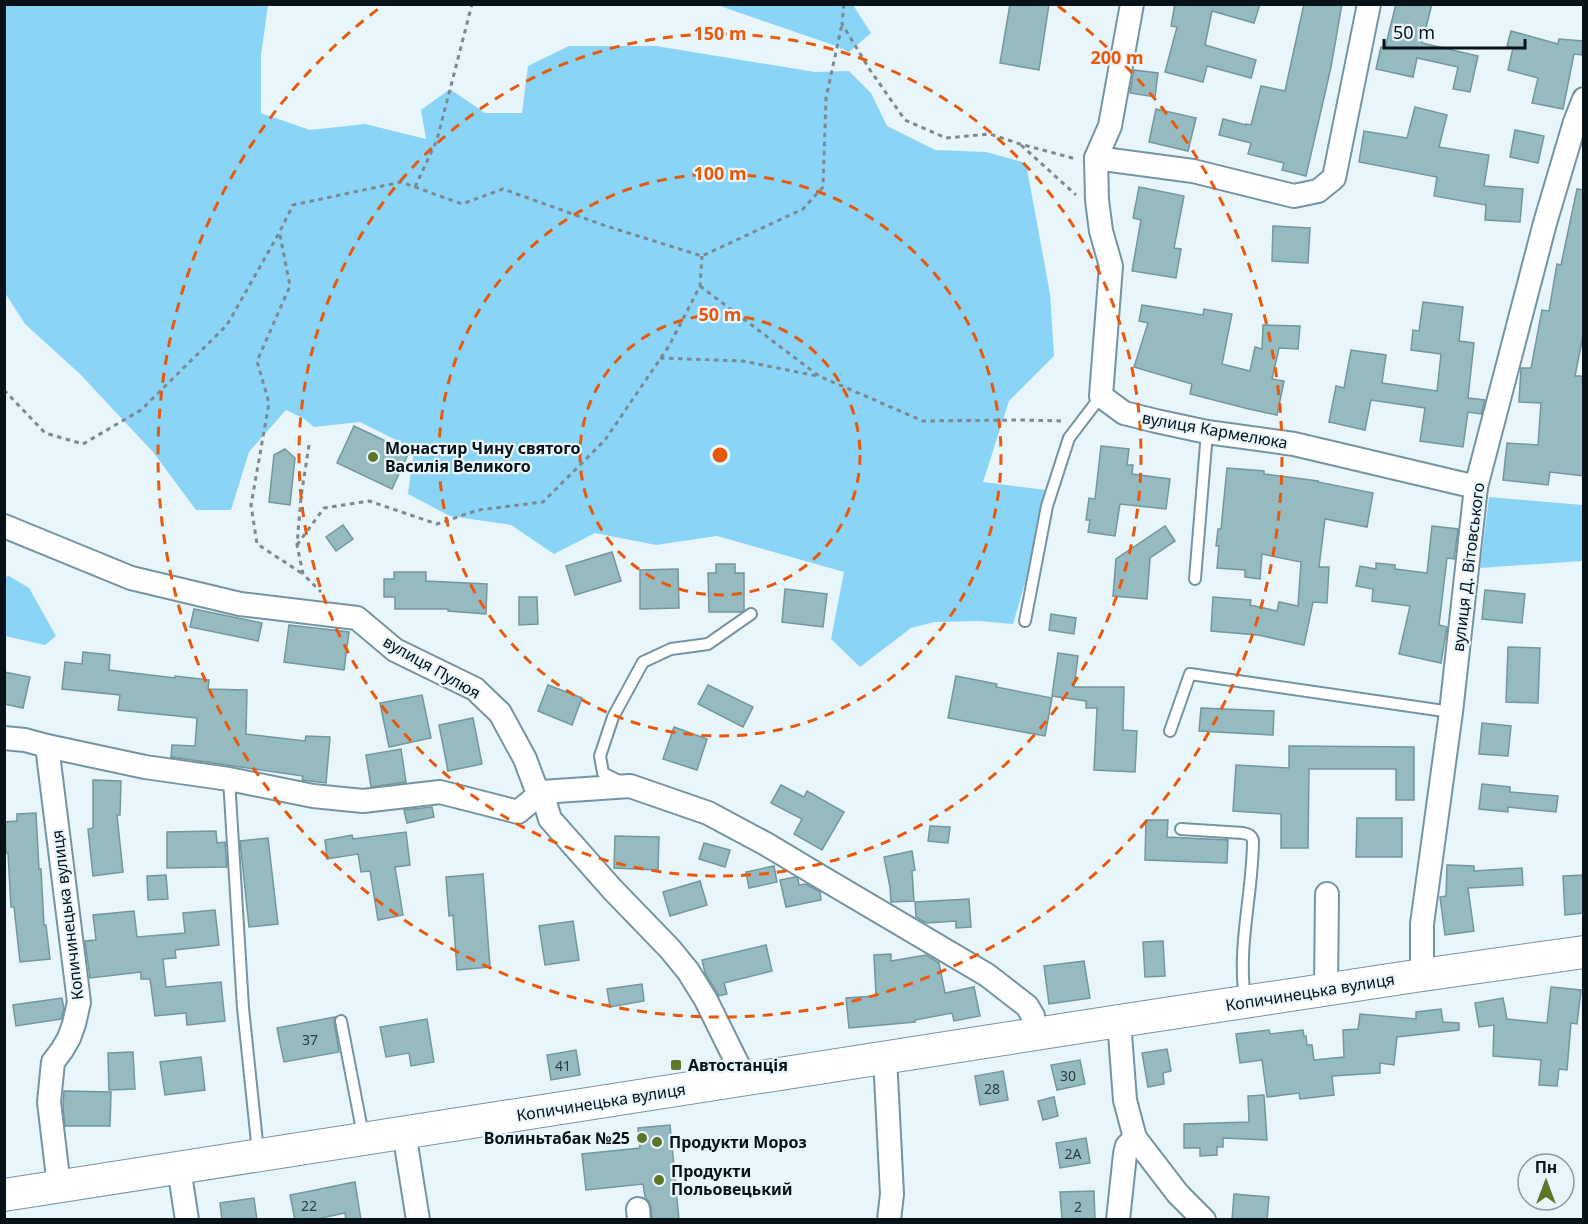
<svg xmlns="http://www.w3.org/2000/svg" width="1588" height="1224" viewBox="0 0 1588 1224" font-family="'Noto Sans',sans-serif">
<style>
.green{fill:#8ad5f7}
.building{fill:#95bbc1;stroke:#72979d;stroke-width:1.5}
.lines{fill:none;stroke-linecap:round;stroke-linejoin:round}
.lane-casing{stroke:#7494a2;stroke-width:14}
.street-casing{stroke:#7494a2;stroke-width:26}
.secondary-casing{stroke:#7494a2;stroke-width:34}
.path{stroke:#7c898f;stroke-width:3;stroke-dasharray:4.5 4.5;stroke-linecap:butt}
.lane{stroke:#fff;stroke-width:10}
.street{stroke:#fff;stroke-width:22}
.secondary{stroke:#fff;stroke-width:32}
.ring{fill:none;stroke:#e8590c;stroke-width:3;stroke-dasharray:10 8}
.poi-dot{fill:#5d772a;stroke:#e8f5fb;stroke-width:2}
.labels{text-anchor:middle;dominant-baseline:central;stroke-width:4.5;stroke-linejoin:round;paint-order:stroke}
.number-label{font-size:14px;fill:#2a3c42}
.street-label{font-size:16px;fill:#061218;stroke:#e8f5fb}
.poi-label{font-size:16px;font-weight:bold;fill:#061218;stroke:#e8f5fb;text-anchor:start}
.centre{fill:#e8590c;stroke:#e8f5fb;stroke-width:3}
.ring-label{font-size:18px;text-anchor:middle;font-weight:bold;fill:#e8590c;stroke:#e8f5fb;stroke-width:4.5;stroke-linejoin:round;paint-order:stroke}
</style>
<rect width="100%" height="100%" fill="#e8f5fb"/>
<!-- green -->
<g class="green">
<path d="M5 5H268L261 55V113L310 130 365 124 426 139 421 110 450 89 485 113H522L528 66 569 46H656L815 72 849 71 871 93 887 126 935 150 986 152 1026 163 1050 294 1054 356 1009 401 983 482 1046 490 1027 576 1013 624 979 621 935 622 911 628 860 667 831 639 844 572 717 536 656 545 595 533 554 554 511 525 450 516 408 494 414 449 360 422 314 427 303 418 286 410 249 452 231 510H196L153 452 80 374 25 324 5 293Z"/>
<path d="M717 5H853L871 33 849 52 836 46Z"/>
<path d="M1489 497 1583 505V561L1480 568Z"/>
<path d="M9 576 29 588 56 636 45 645 5 636V577Z"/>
</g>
<!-- building -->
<g class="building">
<path d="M1010 4H1049L1039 70 1000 63Z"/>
<path d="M1175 4H1260L1254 23 1212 11 1205 45 1256 60 1251 78 1207 66 1203 82 1165 72 1177 27 1171 26Z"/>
<path d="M1304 4H1342L1331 67 1306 176 1282 170 1284 163 1248 154 1251 143 1219 135 1223 119 1246 125V124L1251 125 1261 86 1285 91Z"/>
<path d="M1396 4H1432L1422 43 1478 56 1470 92 1453 89 1458 67 1417 58 1413 77 1376 69 1381 47 1385 48Z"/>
<path d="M1511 31 1558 44 1559 39 1583 41 1582 55 1574 54 1563 109 1532 103 1538 78 1508 70 1513 48 1507 46Z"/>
<path d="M1134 70 1158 73 1155 97 1130 93Z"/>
<path d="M1415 107 1447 115 1439 147 1489 155 1484 186 1523 189 1520 222 1485 220 1486 205 1434 196 1437 177 1359 162 1364 131 1407 138Z"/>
<path d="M1156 109 1196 118 1188 151 1149 142Z"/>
<path d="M1515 130 1544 136 1538 163 1510 157Z"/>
<path d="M1139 187 1184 196 1174 248 1181 249 1176 278 1132 271 1141 220 1133 218Z"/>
<path d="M1577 189 1584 190V331L1575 376H1584V476L1550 472 1548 485 1503 480 1507 443 1538 445 1541 403 1519 402 1521 368H1531L1542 310 1549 311 1557 264 1561 265Z"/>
<path d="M1273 226 1310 228 1308 263 1272 261Z"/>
<path d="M1423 302 1463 307 1459 341 1474 343 1468 398 1485 400 1481 414 1468 412 1463 447 1420 441 1425 408 1371 400 1365 430 1329 422 1336 386 1344 388 1351 350 1386 355 1382 383 1437 391 1441 354 1411 350 1413 330 1419 331Z"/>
<path d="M1142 305 1203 315 1204 309 1232 314 1222 364 1250 371 1255 347 1262 349 1263 325 1300 326 1298 349 1279 348 1272 379 1284 381 1277 415 1249 409 1190 394 1192 384 1134 367 1148 323 1139 321Z"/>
<path d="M354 426 409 452 392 489 337 463Z"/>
<path d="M1101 446 1129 449 1127 465H1133L1132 474 1170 479 1166 509 1120 504 1115 536 1088 532 1090 520H1086L1089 498 1095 499Z"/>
<path d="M285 449 295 458 290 505 269 502 274 455Z"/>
<path d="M1227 468 1264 471V474L1318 481V482L1373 493 1367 527 1325 519 1319 567H1329L1327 603 1313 602 1304 645 1258 635 1211 631 1213 597 1251 600 1250 605 1277 611 1279 602 1298 606 1301 562 1262 554 1260 579 1245 577V570L1217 568 1219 546H1216L1218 529H1221Z"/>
<path d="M343 525 353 539 336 551 326 537Z"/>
<path d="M1165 526 1175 541 1150 558 1147 599 1113 596 1116 559Z"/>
<path d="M1432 526 1458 529 1454 559 1447 558 1439 625 1447 627 1441 663 1399 654 1410 606 1372 601 1373 589 1356 586 1360 566 1376 569V563L1395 565V569L1427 573Z"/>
<path d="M612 552 621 581 575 595 566 566Z"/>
<path d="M716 564H735V573H744V610L741 612H709L708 573H716Z"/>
<path d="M678 569 679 608 640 609V570Z"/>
<path d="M394 572H426V581L487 584 486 614 448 611V609H395V597H384V579H394Z"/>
<path d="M785 589 827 594 823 627 782 622Z"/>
<path d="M1485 590 1525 594 1522 623 1482 619Z"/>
<path d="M519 597H537L538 624 519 625Z"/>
<path d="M194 609 262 623 258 641 190 627Z"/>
<path d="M1051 614 1076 618 1074 634 1049 630Z"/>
<path d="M289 625 349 632 344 670 284 662Z"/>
<path d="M1508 647 1540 648 1538 703 1506 702Z"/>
<path d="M83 652 110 655 109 670 175 678V676L209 680 208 689 247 690 246 734 305 741 306 736 330 737 326 783 302 780 303 776 171 757 172 745 195 746 197 718 118 710 120 695 62 689 65 662 82 664Z"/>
<path d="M1058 653 1078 656 1074 687H1124L1123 730 1137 731 1135 772 1094 770 1097 708H1086V701L1052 696Z"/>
<path d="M4 672 30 677 23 708 4 704Z"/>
<path d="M956 676 997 684 996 687 1052 698 1045 736 948 718Z"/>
<path d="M548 685 582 698 572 725 538 711Z"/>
<path d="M708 685 753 707 743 727 698 704Z"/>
<path d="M422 695 431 738 389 747 380 703Z"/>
<path d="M1201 708 1274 711 1273 735 1199 731Z"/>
<path d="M473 718 482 764 448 771 439 725Z"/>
<path d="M1482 723 1511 726 1508 756 1479 754Z"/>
<path d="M674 727 707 739 697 770 663 759Z"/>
<path d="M1289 746 1414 747V800H1396V769H1309L1308 848H1281V814L1233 811 1236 765 1289 768Z"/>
<path d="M401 749 406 782 371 787 366 755Z"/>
<path d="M93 780 121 781 120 815H117L123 872 93 876 88 829 93 828Z"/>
<path d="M1482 784 1510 787V792L1558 796 1556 812 1508 807V812L1479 809Z"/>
<path d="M781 785 804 797 807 791 844 812 822 850 794 834 802 819 771 803Z"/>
<path d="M432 807 434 817 407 823 404 810Z"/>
<path d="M36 813 39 869H41L44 925H46L50 959 20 962 14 907H11L8 853H6L4 822 17 821V814Z"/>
<path d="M1357 818H1402V857H1356Z"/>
<path d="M1146 820H1168L1167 837 1228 840 1227 863 1145 860Z"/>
<path d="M930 826 950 827 948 843 928 841Z"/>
<path d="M216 831 217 843 225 842 227 867 167 868V832Z"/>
<path d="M406 832 410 865 395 867 403 915 378 920 370 871 361 872 358 854 327 859 325 840 352 835 353 839Z"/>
<path d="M615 836 659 837 658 870 614 868Z"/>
<path d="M268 838 278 924 249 927 240 841Z"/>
<path d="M704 843 730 850 725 867 699 859Z"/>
<path d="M912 851 915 870 912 871 914 901 891 902 890 887 884 857Z"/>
<path d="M1447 865 1474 866V871L1522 868 1523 885 1468 888 1474 931 1445 935 1440 897 1446 896Z"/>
<path d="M774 866 777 882 749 888 746 872Z"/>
<path d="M483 874 490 967 457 970 453 915 449 916 446 877Z"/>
<path d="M166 875 168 899 148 900 147 876Z"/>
<path d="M1584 875V913L1565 915 1563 876Z"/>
<path d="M795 877 798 879 799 885 806 884 820 892 821 900 786 907 780 880Z"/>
<path d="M700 881 707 905 670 916 663 892Z"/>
<path d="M969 899 971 927 956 928V921L926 923 916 917 915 902Z"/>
<path d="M215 910 219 945 175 950 176 958 163 959 166 987 221 982 225 1021 187 1025 186 1013 155 1016 150 979H141V972L90 978 85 941 96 940 93 915 134 911 137 937 185 933 183 913Z"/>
<path d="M573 921 579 960 545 965 539 926Z"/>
<path d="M1163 941 1165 976 1145 977 1143 942Z"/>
<path d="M766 945 772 971 724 983 727 994 719 996 705 973 702 960Z"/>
<path d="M891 954V961L926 955 939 963 945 993 974 987 980 1016 954 1021 952 1013 915 1020V1022L849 1028 846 998 876 996 874 955Z"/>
<path d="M1084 961 1090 998 1049 1004 1044 966Z"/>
<path d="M642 984 644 1001 610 1007 607 989Z"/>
<path d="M1551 987 1581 990 1577 1024 1571 1023 1567 1070 1559 1069 1557 1086 1539 1085 1541 1060 1493 1056 1494 1025 1479 1027 1475 1003 1503 998 1507 1019 1547 1023Z"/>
<path d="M62 998 64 1009 61 1019 16 1026 13 1005Z"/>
<path d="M1441 1009 1443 1022 1459 1023V1030L1397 1037 1394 1065 1380 1063V1073L1332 1076 1334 1095 1300 1099 1299 1093 1267 1097 1262 1060 1240 1063 1236 1034 1269 1030 1270 1034 1303 1030 1304 1036H1306L1307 1045H1312L1314 1060 1344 1057 1343 1030 1358 1029 1360 1014 1416 1019V1012Z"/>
<path d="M335 1017 334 1022 339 1052 284 1062 277 1028Z"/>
<path d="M427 1019 434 1062 411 1066 409 1053 386 1057 380 1027Z"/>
<path d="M1167 1049 1171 1071 1163 1073 1164 1084 1148 1087 1142 1053Z"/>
<path d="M576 1050 580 1075 551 1080 547 1055Z"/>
<path d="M133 1052 135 1089 109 1090 108 1053Z"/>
<path d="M201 1057 205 1090 165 1095 160 1062Z"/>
<path d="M1080 1060 1085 1084 1057 1090 1051 1065Z"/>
<path d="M1003 1071 1008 1100 980 1105 975 1076Z"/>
<path d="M64 1091 111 1092 110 1126H65L63 1106Z"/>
<path d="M1264 1095 1267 1140 1223 1138V1147H1217V1155L1200 1156V1148H1184V1124L1249 1122 1248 1096Z"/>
<path d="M1054 1097 1058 1116 1043 1120 1038 1101Z"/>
<path d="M670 1125 679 1220H652L651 1207 649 1202 645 1197 643 1184 586 1190 582 1154 640 1148 638 1128Z"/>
<path d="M1086 1138 1090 1163 1060 1168 1056 1143Z"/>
<path d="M355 1182 361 1220H346L345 1213 312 1220H295L290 1195Z"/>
<path d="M1094 1191 1095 1220H1062L1060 1192Z"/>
<path d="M1234 1194 1269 1197 1267 1220H1232Z"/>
<path d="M254 1198 257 1220H222L220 1203Z"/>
</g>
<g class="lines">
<defs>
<g id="lane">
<path d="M1195 579 1207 432"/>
<path d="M1025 621 1047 506 1069 438 1101 396"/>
<path d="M1170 731 1190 674 1451 712"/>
<path d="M229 779 243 1008 258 1152"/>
<path d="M621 782 603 773 600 756 613 717 643 662 671 649 708 644 751 614"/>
<path d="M1181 829 1243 833C1248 834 1251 835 1253 840 1253 893 1237 946 1245 999"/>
<path d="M341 1021 363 1135"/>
</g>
<g id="street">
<path d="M1132 4 1110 126 1096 158 1097 200 1101 231 1111 266 1101 396 1124 413 1156 421 1207 432 1294 444 1476 487"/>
<path d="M1096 158 1193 171 1294 196 1318 191 1334 178 1369 4"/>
<path d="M4 526 131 578 240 604 357 618 395 650 475 689 500 713 525 759 537 791 542 792 550 819 612 889 670 949 688 971 706 1000 745 1079"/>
<path d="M4 738 25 740 47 746 145 767 229 779 313 796 363 801 440 792 518 812 542 792 630 786 708 813 766 844 821 877 987 975 1027 1006 1033 1016 1036 1034"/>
<path d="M47 746 79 1002 74 1024 69 1038 62 1050 53 1062 49 1102 59 1186"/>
<path d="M1422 975V924L1451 712 1476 487 1545 223 1575 122 1584 99"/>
<path d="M1326 989 1327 894"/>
<path d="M885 1057 892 1194 889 1220"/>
<path d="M404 1132 418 1220"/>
<path d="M1135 1138 1178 1194 1204 1220"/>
<path d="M179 1168 187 1220"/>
<path d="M638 1209 639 1220"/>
<path d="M1118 1220 1125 1154 1127 1146 1135 1138 1125 1100 1119 1021"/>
</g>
<path id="secondary" d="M4 1195 1119 1021 1422 975 1584 952"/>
</defs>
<!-- lane casing -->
<use href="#lane" class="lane-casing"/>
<!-- street casing -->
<use href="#street" class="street-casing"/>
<!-- secondary casing -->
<use href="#secondary" class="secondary-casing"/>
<!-- path -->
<g class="path">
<path d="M844 4 842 24 870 70 905 120 946 138 990 134 1020 144 1076 159"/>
<path d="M1582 4 1584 6"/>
<path d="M1021 145 1076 195"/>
<path d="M415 187 437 140 472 4"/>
<path d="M280 235 290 286 257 361 269 403 251 505 257 544 303 574"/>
<path d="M700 286 819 376 923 421 1020 420 1064 421"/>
<path d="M660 358 743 361 817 376"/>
<path d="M4 390 45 433 83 444 141 410 227 325 279 233 293 205 401 182 462 204 503 189 606 226 702 256 803 209 823 187 826 98 842 24"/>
<path d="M309 445 301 497 297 545 303 574 321 592"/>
<path d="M297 545 324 508 369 501 437 524 478 510 543 502 605 440 669 346 700 286 702 256"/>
</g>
<!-- lane -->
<use href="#lane" class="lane"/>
<!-- street -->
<use href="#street" class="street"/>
<!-- secondary -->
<use href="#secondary" class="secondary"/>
</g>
<!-- distance rings -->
<g class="ring">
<circle cx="720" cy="455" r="140"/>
<circle cx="720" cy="455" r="281"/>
<circle cx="720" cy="455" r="421"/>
<path d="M1058 6A562 562 0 1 1 382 6"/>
</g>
<!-- markers -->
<g class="poi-dot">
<circle cx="373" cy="457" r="6"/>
<rect x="670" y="1059" width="12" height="12" rx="3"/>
<circle cx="642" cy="1138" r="6"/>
<circle cx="657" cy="1142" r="6"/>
<circle cx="659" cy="1180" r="6"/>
</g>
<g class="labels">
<!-- number labels -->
<g class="number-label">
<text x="310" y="1039">37</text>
<text x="563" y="1065">41</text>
<text x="1068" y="1075">30</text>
<text x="992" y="1088">28</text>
<text x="1073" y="1153">2А</text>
<text x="309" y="1205">22</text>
<text x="1078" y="1206">2</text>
</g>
<!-- street labels -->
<g class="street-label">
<text transform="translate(1215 430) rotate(10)">вулиця Кармелюка</text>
<text transform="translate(1468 567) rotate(-83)">вулиця Д. Вітовського</text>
<text transform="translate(432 667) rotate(30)">вулиця Пулюя</text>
<text transform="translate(67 915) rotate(-97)">Копичинецька вулиця</text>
<text transform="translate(1310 992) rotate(-9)">Копичинецька вулиця</text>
<text transform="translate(601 1102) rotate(-9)">Копичинецька вулиця</text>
</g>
<!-- poi labels -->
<g class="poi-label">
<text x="385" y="448">Монастир Чину святого<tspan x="385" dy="18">Василія Великого</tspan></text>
<text x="688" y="1065">Автостанція</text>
<text x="630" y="1138" text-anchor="end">Волиньтабак №25</text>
<text x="669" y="1142">Продукти Мороз</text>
<text x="671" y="1171">Продукти<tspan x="671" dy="18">Польовецький</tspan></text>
</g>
</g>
<circle cx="720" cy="455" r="9" class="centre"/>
<g class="ring-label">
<text x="720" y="40">150 m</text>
<text x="1117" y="64">200 m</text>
<text x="720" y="180">100 m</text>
<text x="720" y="321">50 m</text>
</g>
<!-- border -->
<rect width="1588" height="1224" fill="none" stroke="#061218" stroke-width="12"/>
<!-- north arrow -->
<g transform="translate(1546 1182)"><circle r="28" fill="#e8f5fb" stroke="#8e9aa0" stroke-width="1.5"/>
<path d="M0-4.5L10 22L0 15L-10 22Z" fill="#5d772a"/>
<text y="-9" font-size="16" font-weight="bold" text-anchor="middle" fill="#061218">Пн</text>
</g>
<!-- scale -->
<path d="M1384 39v9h141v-9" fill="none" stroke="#061218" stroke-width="3"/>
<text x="1393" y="39" font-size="18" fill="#061218" stroke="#e8f5fb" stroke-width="4.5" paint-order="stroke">50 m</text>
</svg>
